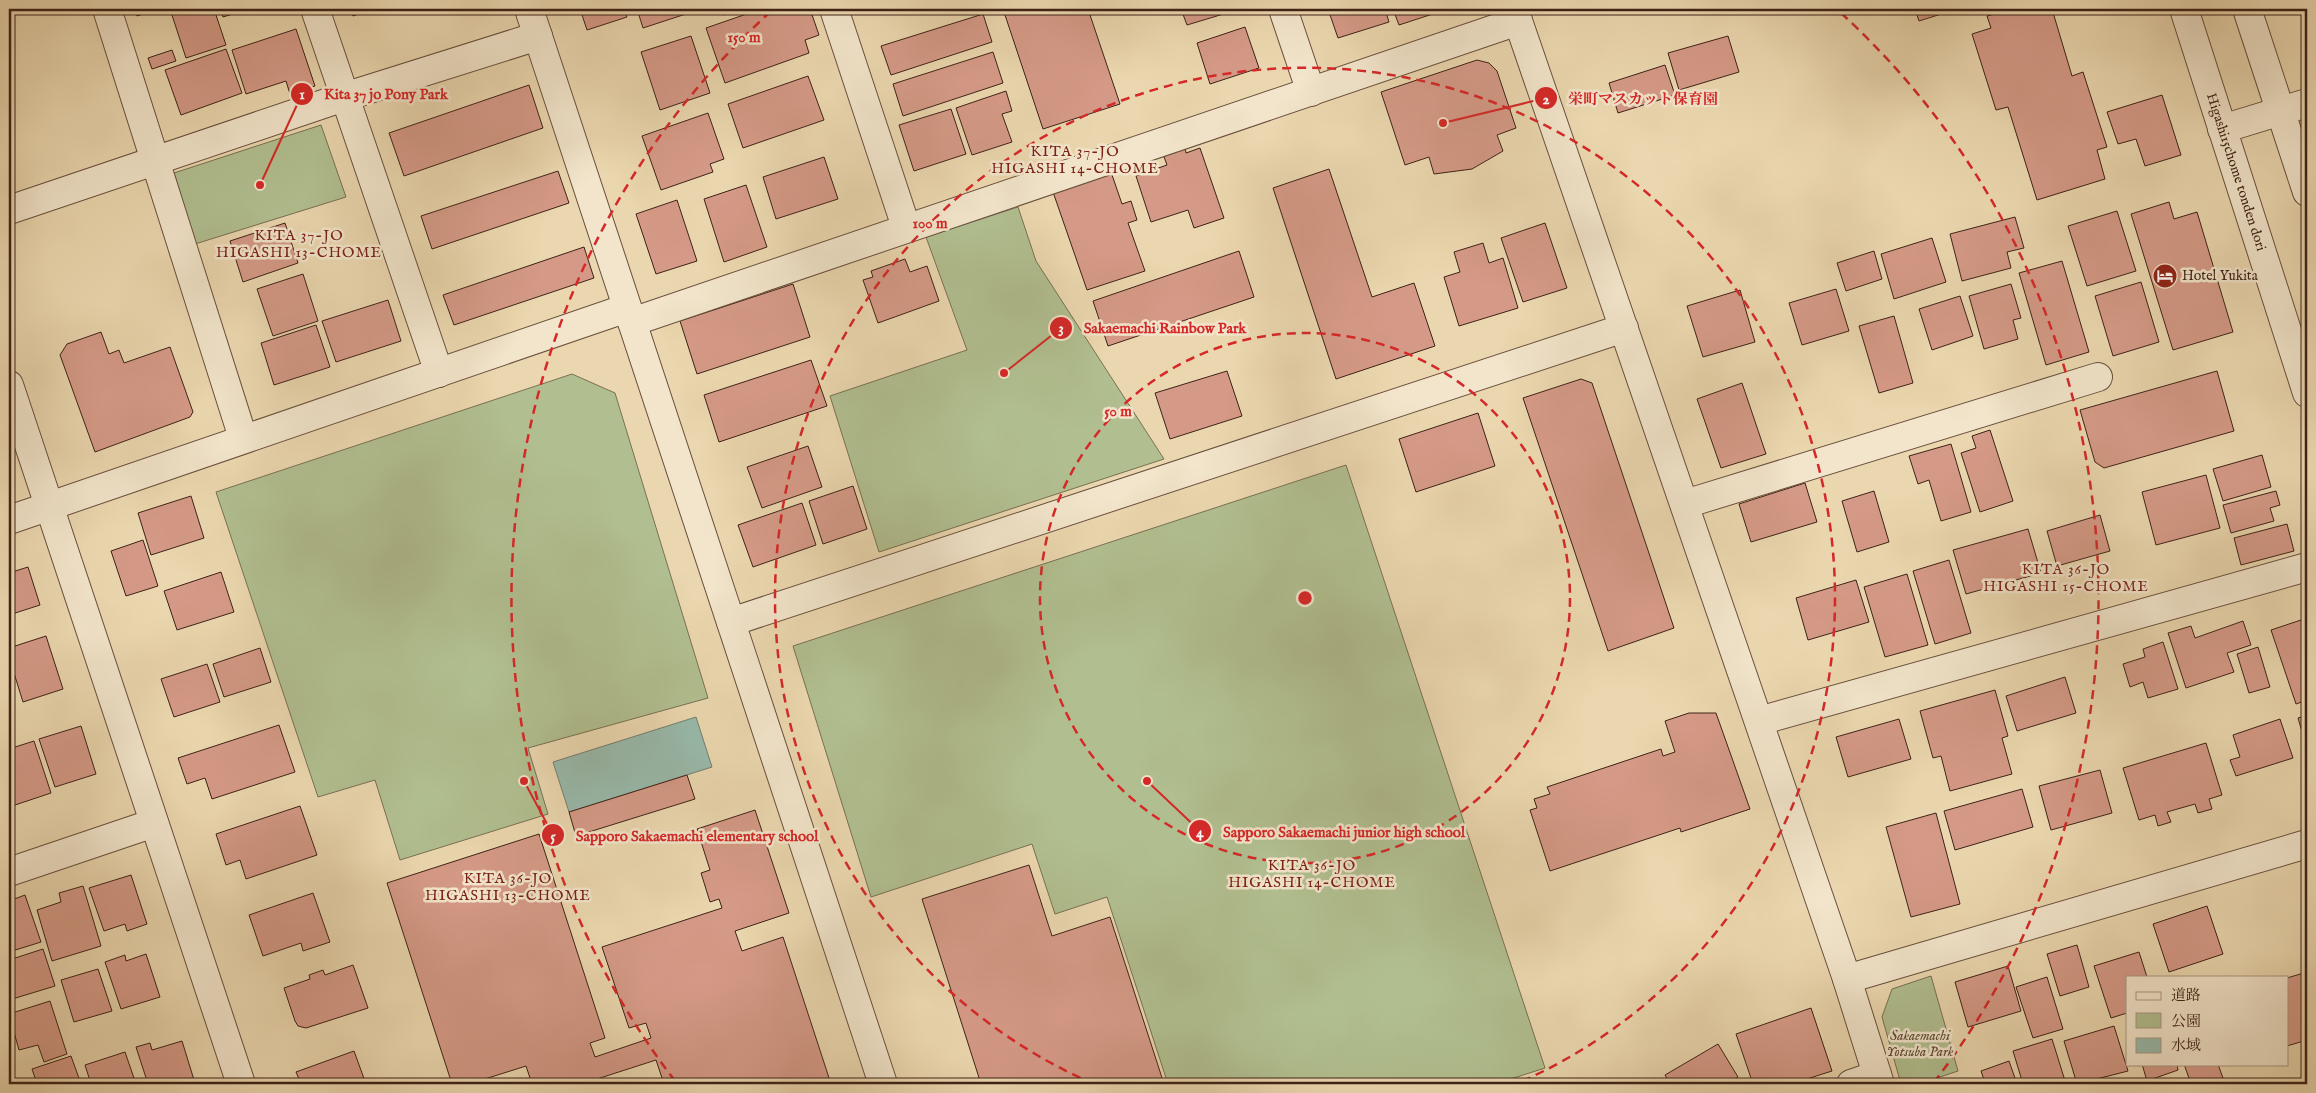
<svg xmlns="http://www.w3.org/2000/svg" width="2316" height="1093" viewBox="0 0 2316 1093" font-family="'IM FELL English','Noto Serif JP',serif">
<style>
.green{fill:#b1bf90;stroke:#787054}
.water{fill:#98baab;stroke:#747d70}
.building{fill:#d59a87;stroke:#3e2217}
.lines{fill:none;stroke-linecap:round;stroke-linejoin:round}
.minor-casing{stroke:#694f3d;stroke-width:30}
.minor{stroke:#f2e5cb;stroke-width:28}
.ring{fill:none;stroke:#d62828;stroke-width:2.5;stroke-dasharray:9 6}
.labels{text-anchor:middle;dominant-baseline:central;stroke-width:5;stroke-linejoin:round;paint-order:stroke}
.street-label{font-size:14px;fill:#3e2217;stroke:#f2e5cb}
.poi-label{font-size:14px;fill:#3e2217;stroke:#f2e5cb;text-anchor:start}
.park-label{font-size:14px;font-style:italic;fill:#5b4935;stroke:#f2e5cb}
.neighbourhood-label{font-size:15px;letter-spacing:1px;fill:#7a1f14;stroke:#f2e5cb}
.centre{fill:#d62828;stroke:#f2e5cb;stroke-width:2.5}
.ring-label{font-size:15px;text-anchor:middle;font-weight:bold;fill:#d62828;stroke:#f2e5cb;stroke-width:5;stroke-linejoin:round;paint-order:stroke}
.leader{fill:none;stroke:#d62828;stroke-width:2}
.callout-dot{fill:#d62828;stroke:#f2e5cb;stroke-width:2}
.mark-label{font-size:15px;text-anchor:middle;font-weight:bold;fill:#fff}
.callout-label{font-size:15px;text-anchor:middle;font-weight:bold;fill:#d62828;stroke:#f2e5cb;stroke-width:5;stroke-linejoin:round;paint-order:stroke}
</style>
<rect width="100%" height="100%" fill="#ebd7af"/>
<filter id="stains"><feTurbulence type="fractalNoise" baseFrequency=".004" numOctaves="4"/><feColorMatrix values="0 0 0 0 .2 0 0 0 0 .09 0 0 0 0 .02 0 0 0 .5 -.17"/></filter>
<radialGradient id="worn" r=".72"><stop offset=".6" stop-color="#630" stop-opacity="0"/><stop offset="1" stop-color="#630" stop-opacity=".3"/></radialGradient>
<!-- green -->
<g class="green">
<path d="M321 125 346 197 195 244 174 173Z"/>
<path d="M1018 207 1036 261 1164 459 879 552 830 396 967 350 926 237Z"/>
<path d="M572 374 615 393 708 698 528 748 548 814 400 860 375 780 318 797 216 492Z"/>
<path d="M1346 465 1545 1068 1495 1084H1168L1107 897 1055 914 1032 844 871 897 793 646Z"/>
<path d="M1931 976 1958 1071 1919 1084H1901L1882 1017 1892 989Z"/>
</g>
<!-- water -->
<path class="water" d="M696 717 712 767 569 812 553 762Z"/>
<!-- building -->
<g class="building">
<path d="M134 9H158L137 16Z"/>
<path d="M170 9H214L226 45 186 58Z"/>
<path d="M220 9H249L223 17Z"/>
<path d="M350 9H372L353 16Z"/>
<path d="M580 9H624L627 17 587 30Z"/>
<path d="M637 9H691L692 12 643 28Z"/>
<path d="M722 9H743L724 15Z"/>
<path d="M761 9H810L819 35 805 40 809 53 725 83 706 28Z"/>
<path d="M1003 9H1088L1120 104 1043 129Z"/>
<path d="M1181 9H1240L1187 25Z"/>
<path d="M1328 9H1385L1389 22 1338 38Z"/>
<path d="M1393 9H1448L1399 25Z"/>
<path d="M1915 9H1957L1919 21Z"/>
<path d="M2012 9H2052L2072 76 2083 72 2107 147 2097 150 2105 179 2037 200 2008 107 1996 110 1972 34 1991 28 1987 16Z"/>
<path d="M983 14 992 42 891 75 881 46Z"/>
<path d="M1245 27 1259 68 1210 84 1197 43Z"/>
<path d="M296 29 315 86 290 94 286 81 246 94 232 50Z"/>
<path d="M691 36 710 93 660 110 641 52Z"/>
<path d="M1728 36 1739 72 1679 90 1668 53Z"/>
<path d="M226 49 242 93 181 115 165 70Z"/>
<path d="M172 50 176 61 152 69 148 58Z"/>
<path d="M993 52 1003 83 903 116 893 84Z"/>
<path d="M1477 60 1489 63 1497 71 1516 128 1497 135 1503 151 1472 169 1434 174 1429 157 1405 165 1381 92Z"/>
<path d="M1665 65 1675 95 1618 113 1609 83Z"/>
<path d="M808 76 824 120 743 148 728 104Z"/>
<path d="M529 85 543 128 404 176 389 133Z"/>
<path d="M1006 91 1012 111 1002 114 1012 142 972 155 956 108Z"/>
<path d="M2162 95 2181 155 2145 166 2136 139 2118 144 2107 112Z"/>
<path d="M951 109 966 154 914 171 899 125Z"/>
<path d="M708 113 724 159 710 164 713 172 661 190 642 136Z"/>
<path d="M1185 147 1186 153 1200 148 1224 218 1194 228 1188 210 1151 222 1136 176 1167 165 1163 154Z"/>
<path d="M824 157 838 199 776 219 763 177Z"/>
<path d="M1329 169 1372 297 1414 283 1435 346 1336 379 1273 188Z"/>
<path d="M558 171 569 203 432 249 421 216Z"/>
<path d="M1111 172 1122 204 1131 201 1137 220 1128 223 1145 271 1087 290 1053 192Z"/>
<path d="M746 185 767 247 724 262 704 199Z"/>
<path d="M677 200 697 261 656 274 636 214Z"/>
<path d="M2169 202 2174 219 2197 212 2233 332 2173 350 2131 214Z"/>
<path d="M2117 211 2136 271 2087 286 2068 226Z"/>
<path d="M2015 217 2024 248 2007 252 2011 268 1962 281 1950 234Z"/>
<path d="M285 223 298 263 243 282 230 241Z"/>
<path d="M1545 223 1567 288 1523 302 1501 238Z"/>
<path d="M1932 238 1946 282 1894 299 1881 254Z"/>
<path d="M1483 243 1489 263 1503 258 1518 308 1459 326 1444 277 1460 272 1454 252Z"/>
<path d="M584 247 594 278 454 325 443 295Z"/>
<path d="M1239 251 1254 297 1108 346 1093 301Z"/>
<path d="M1874 251 1882 279 1846 291 1837 263Z"/>
<path d="M905 259 910 272 927 266 939 301 878 323 863 280 873 277 871 271Z"/>
<path d="M2062 261 2089 352 2046 365 2019 273Z"/>
<path d="M303 274 318 321 273 336 257 289Z"/>
<path d="M2141 282 2159 342 2113 356 2095 296Z"/>
<path d="M793 284 810 337 697 374 680 321Z"/>
<path d="M2011 284 2021 318 2013 320 2018 339 1984 349 1969 296Z"/>
<path d="M1836 289 1849 331 1802 345 1789 303Z"/>
<path d="M1740 290 1755 342 1703 357 1687 306Z"/>
<path d="M1960 296 1973 336 1932 350 1919 309Z"/>
<path d="M388 300 401 341 336 362 322 321Z"/>
<path d="M1894 316 1913 383 1879 393 1859 326Z"/>
<path d="M316 325 330 367 274 385 261 343Z"/>
<path d="M101 332 109 354 119 350 124 363 170 347 193 412 190 417 95 452 60 355 67 344Z"/>
<path d="M811 360 827 406 719 442 704 395Z"/>
<path d="M1227 371 1242 416 1170 439 1155 393Z"/>
<path d="M2217 371 2234 431 2104 468 2095 462 2080 410Z"/>
<path d="M1581 379 1592 383 1674 628 1608 651 1523 398Z"/>
<path d="M1742 383 1766 454 1721 468 1697 399Z"/>
<path d="M1478 413 1495 466 1416 492 1399 439Z"/>
<path d="M1990 430 2013 501 1980 512 1961 453 1976 448 1972 436Z"/>
<path d="M1951 444 1971 512 1941 521 1929 480 1918 484 1909 456Z"/>
<path d="M808 446 822 487 762 508 747 467Z"/>
<path d="M2262 455 2271 487 2223 501 2213 469Z"/>
<path d="M2206 475 2220 528 2156 545 2142 492Z"/>
<path d="M1805 483 1817 522 1751 542 1739 504Z"/>
<path d="M853 486 867 529 823 544 809 501Z"/>
<path d="M1874 491 1889 542 1857 552 1842 501Z"/>
<path d="M2276 491 2280 505 2270 508 2274 521 2231 533 2223 505Z"/>
<path d="M191 496 204 538 151 555 138 513Z"/>
<path d="M802 503 816 545 753 567 738 525Z"/>
<path d="M2100 515 2110 551 2057 566 2047 531Z"/>
<path d="M2287 524 2294 551 2241 565 2234 538Z"/>
<path d="M2028 529 2041 573 1966 594 1953 550Z"/>
<path d="M143 540 158 586 126 596 111 551Z"/>
<path d="M1949 560 1971 633 1935 644 1913 571Z"/>
<path d="M28 567 40 605 9 615V573Z"/>
<path d="M221 572 234 612 177 630 164 591Z"/>
<path d="M1907 574 1928 645 1885 657 1864 587Z"/>
<path d="M1856 580 1869 622 1808 640 1796 598Z"/>
<path d="M2307 618V700L2296 704 2271 630Z"/>
<path d="M2243 621 2251 645 2227 653 2234 672 2186 688 2168 633 2191 626 2195 638Z"/>
<path d="M46 636 63 689 23 702 9 657V648Z"/>
<path d="M2163 642 2178 689 2148 698 2143 682 2130 687 2123 664 2145 657 2143 649Z"/>
<path d="M2258 647 2270 687 2249 693 2237 654Z"/>
<path d="M260 648 271 682 224 697 213 664Z"/>
<path d="M207 664 220 702 174 717 161 679Z"/>
<path d="M2065 677 2076 713 2017 731 2006 696Z"/>
<path d="M1995 690 2008 736 2002 738 2012 774 1950 791 1941 756 1933 758 1920 711Z"/>
<path d="M1689 713H1716L1750 809 1681 832 1680 828 1550 871 1530 810 1537 808 1534 799 1550 794 1547 787 1661 749 1663 756 1675 752 1665 721Z"/>
<path d="M2307 715V749L2298 718Z"/>
<path d="M1899 719 1911 759 1848 777 1836 737Z"/>
<path d="M2280 719 2293 758 2236 776 2230 760 2240 757 2233 735Z"/>
<path d="M279 725 295 772 212 799 205 778 187 784 178 758Z"/>
<path d="M81 726 96 774 55 787 39 739Z"/>
<path d="M34 741 51 793 9 807V749Z"/>
<path d="M2206 743 2222 795 2209 799 2212 809 2198 813 2195 804 2167 812 2171 822 2158 826 2155 815 2139 820 2123 768Z"/>
<path d="M2100 770 2112 813 2051 830 2039 786Z"/>
<path d="M687 775 695 799 576 836 569 812Z"/>
<path d="M2022 789 2033 827 1955 850 1944 811Z"/>
<path d="M300 806 317 855 246 879 240 860 226 865 216 834Z"/>
<path d="M755 810 789 913 735 931 742 951 783 937 831 1084H664L656 1060 597 1079 599 1084H532L526 1066 469 1084H452L387 883 539 834 605 1038 590 1043 595 1057 651 1038 646 1023 629 1028 602 947 722 908 719 899 710 902 701 873 710 870 697 829Z"/>
<path d="M1936 813 1960 904 1911 917 1886 827Z"/>
<path d="M1029 865 1052 936 1110 917 1164 1084H981L922 899Z"/>
<path d="M131 875 147 924 127 931 125 924 104 931 89 888Z"/>
<path d="M83 886 101 946 52 961 37 910 61 902 59 893Z"/>
<path d="M313 893 330 942 303 951 301 943 263 956 249 915Z"/>
<path d="M25 895 41 942 9 952V901Z"/>
<path d="M2207 906 2223 954 2169 972 2153 924Z"/>
<path d="M2077 945 2089 987 2060 996 2047 954Z"/>
<path d="M43 949 55 986 9 1000V960Z"/>
<path d="M2139 952 2147 977H2127V1013L2111 1018 2094 966Z"/>
<path d="M146 954 160 997 121 1009 105 962 125 955 126 961Z"/>
<path d="M353 965 368 1008 306 1028 298 1026 295 1021 284 988 310 979 309 975 323 970 325 975Z"/>
<path d="M2008 966 2021 1011 1968 1027 1955 982Z"/>
<path d="M98 969 112 1011 74 1022 61 980Z"/>
<path d="M2307 972V1040L2287 1046V978Z"/>
<path d="M2047 977 2063 1029 2033 1038 2016 987Z"/>
<path d="M50 1001 67 1054 44 1062 38 1045 19 1050 9 1014Z"/>
<path d="M1811 1008 1832 1071 1791 1084H1753L1736 1034Z"/>
<path d="M2114 1026 2128 1071 2077 1084 2064 1041Z"/>
<path d="M2052 1039 2066 1084H2023L2013 1051Z"/>
<path d="M182 1041 194 1080 182 1084H148L136 1047 150 1043 152 1050Z"/>
<path d="M1718 1044 1738 1077 1726 1084H1670L1665 1075Z"/>
<path d="M354 1051 366 1084H301L296 1072Z"/>
<path d="M125 1052 136 1084H91L85 1065Z"/>
<path d="M71 1056 81 1084H37L32 1069Z"/>
<path d="M2009 1061 2017 1084H1972L1984 1080 1981 1071Z"/>
<path d="M2142 1064H2177L2178 1070 2147 1081Z"/>
<path d="M2184 1064H2218L2224 1081 2213 1084H2191Z"/>
<path d="M1579 1078 1584 1084H1570Z"/>
</g>
<g class="lines">
<defs>
<g id="minor">
<path d="M107 9 243 438"/>
<path d="M315 9 439 373"/>
<path d="M529 9 883 1084"/>
<path d="M834 9 906 227"/>
<path d="M1283 9 1311 92"/>
<path d="M1514 9 1847 979 1880 1084"/>
<path d="M2184 9 2307 393"/>
<path d="M2247 9 2307 192"/>
<path d="M2222 129 2307 103"/>
<path d="M9 210 344 97 538 36"/>
<path d="M632 322 1518 21"/>
<path d="M9 385 241 1084"/>
<path d="M1685 504 2098 377"/>
<path d="M9 520 627 308"/>
<path d="M731 622 1624 328"/>
<path d="M1759 721 2307 567"/>
<path d="M9 872 154 823"/>
<path d="M1847 979 2307 844"/>
<path d="M1851 1084 1877 1075"/>
</g>
</defs>
<!-- minor casing -->
<use href="#minor" class="minor-casing"/>
<!-- minor -->
<use href="#minor" class="minor"/>
</g>
<!-- distance rings -->
<g class="ring">
<circle cx="1305" cy="598" r="265"/>
<path d="M1094 1084A530 530 0 1 1 1516 1084"/>
<path d="M675 1081A794 794 0 0 1 769 13M1841 13A794 794 0 0 1 1935 1081"/>
</g>
<!-- icons -->
<defs>
<symbol id="hotel-disc" viewBox="-11 -11 22 22"><circle r="9.5" fill="#8f2418" stroke="#f2e5cb"/><path d="M-6-4.5h1.5V1H6V5H4.5V3h-9V5H-6ZM-4 0a1.8 1.8 0 1 1 3.6 0ZM.5 0V-2.5h3Q6-2.5 6 0Z" fill="#fff"/></symbol>
</defs>
<g fill-rule="evenodd">
<use href="#hotel-disc" x="2151" y="262" width="28" height="28"/>
</g>
<g class="labels">
<!-- street labels -->
<g class="street-label">
<text transform="translate(2236 172) rotate(72)">Higashi15chome tonden dori</text>
</g>
<!-- poi labels -->
<g class="poi-label">
<text x="2182" y="276">Hotel Yukita</text>
</g>
<!-- park labels -->
<g class="park-label">
<text x="1920" y="1036">Sakaemachi<tspan x="1920" dy="16">Yotsuba Park</tspan></text>
</g>
<!-- neighbourhood labels -->
<g class="neighbourhood-label">
<text x="1075" y="151">KITA 37-JO<tspan x="1075" dy="17">HIGASHI 14-CHOME</tspan></text>
<text x="299" y="235">KITA 37-JO<tspan x="299" dy="17">HIGASHI 13-CHOME</tspan></text>
<text x="2066" y="569">KITA 36-JO<tspan x="2066" dy="17">HIGASHI 15-CHOME</tspan></text>
<text x="1312" y="865">KITA 36-JO<tspan x="1312" dy="17">HIGASHI 14-CHOME</tspan></text>
<text x="508" y="878">KITA 36-JO<tspan x="508" dy="17">HIGASHI 13-CHOME</tspan></text>
</g>
</g>
<circle cx="1305" cy="598" r="8" class="centre"/>
<g class="ring-label">
<text x="744" y="42">150 m</text>
<text x="930" y="228">100 m</text>
<text x="1118" y="416">50 m</text>
</g>
<!-- callouts -->
<path class="leader" d="M260 185L302 94M1443 123L1546 98M1004 373L1061 328M1147 781L1200 831M524 781L553 835"/>
<g class="callout-dot">
<circle cx="260" cy="185" r="5"/>
<circle cx="1443" cy="123" r="5"/>
<circle cx="1004" cy="373" r="5"/>
<circle cx="1147" cy="781" r="5"/>
<circle cx="524" cy="781" r="5"/>
<circle cx="302" cy="94" r="12"/>
<circle cx="1546" cy="98" r="12"/>
<circle cx="1061" cy="328" r="12"/>
<circle cx="1200" cy="831" r="12"/>
<circle cx="553" cy="835" r="12"/>
</g>
<g class="mark-label">
<text x="302" y="99">1</text>
<text x="1546" y="104">2</text>
<text x="1061" y="333">3</text>
<text x="1200" y="837">4</text>
<text x="553" y="841">5</text>
</g>
<g class="callout-label">
<text x="386" y="99">Kita 37 jo Pony Park</text>
<text x="1643" y="104">栄町マスカット保育園</text>
<text x="1165" y="333">Sakaemachi Rainbow Park</text>
<text x="1344" y="837">Sapporo Sakaemachi junior high school</text>
<text x="697" y="841">Sapporo Sakaemachi elementary school</text>
</g>
<!-- margin -->
<rect width="2316" height="1093" fill="none" stroke="#ebd7af" stroke-width="30"/>
<rect x="10" y="10" width="2296" height="1073" fill="none" stroke="#3e2217" stroke-width="2.5"/>
<rect x="15" y="15" width="2286" height="1063" fill="none" stroke="#3e2217"/>
<!-- legend -->
<rect x="2126" y="976" width="162" height="90" fill="#f2e5cb" stroke="#aa9783"/>
<rect x="2136" y="992" width="25" height="8" fill="#f2e5cb" stroke="#aa9783"/>
<text x="2171" y="1000" font-size="15" fill="#3e2217">道路</text>
<rect x="2136" y="1013" width="25" height="15" fill="#b1bf90" stroke="#aa9783"/>
<text x="2171" y="1026" font-size="15" fill="#3e2217">公園</text>
<rect x="2136" y="1038" width="25" height="15" fill="#98baab" stroke="#aa9783"/>
<text x="2171" y="1050" font-size="15" fill="#3e2217">水域</text>
<rect width="100%" height="100%" filter="url(#stains)"/>
<rect width="100%" height="100%" fill="url(#worn)"/>
</svg>
